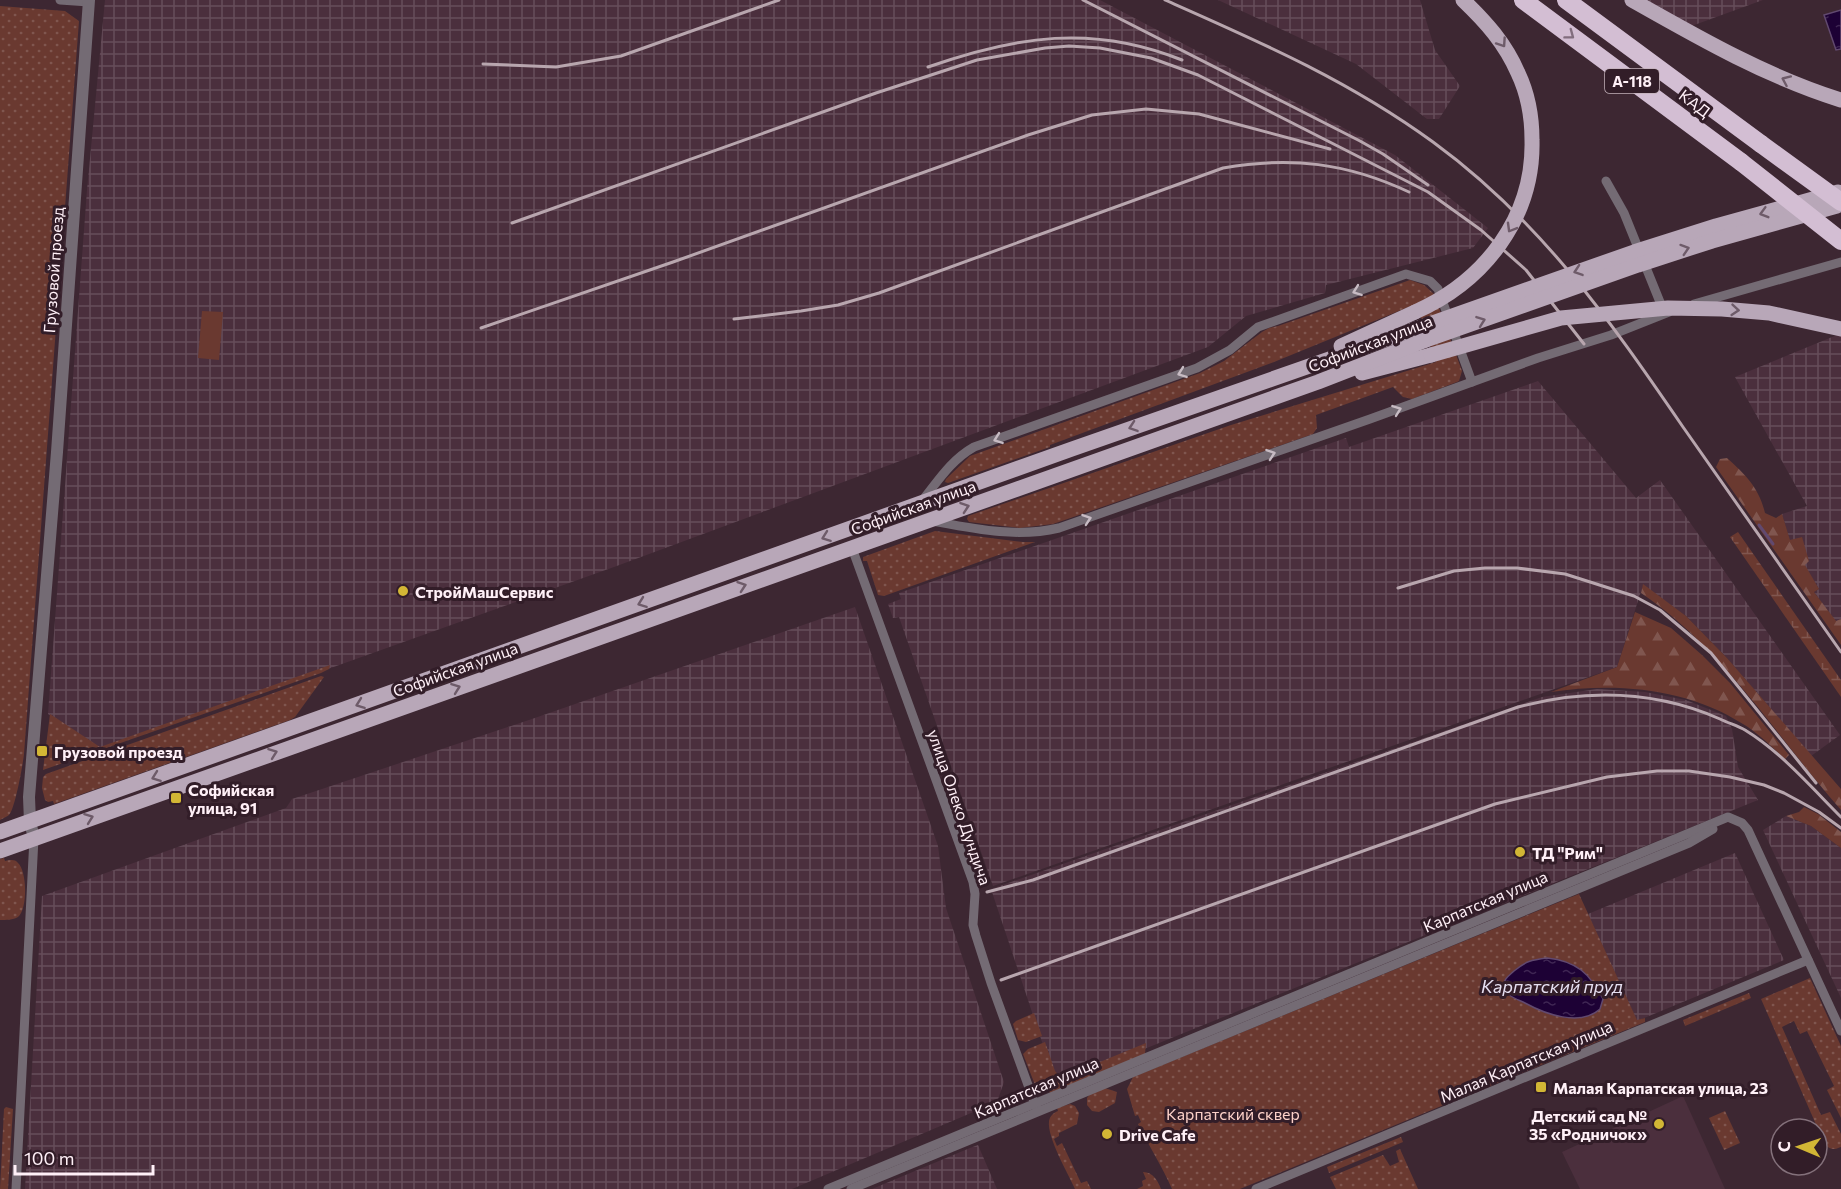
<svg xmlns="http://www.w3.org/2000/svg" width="1841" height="1189" viewBox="0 0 1841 1189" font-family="Commissioner,sans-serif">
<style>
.built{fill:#4b2f3d}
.industrial{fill:url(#industrial-grid)}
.grass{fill:url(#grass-dots)}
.forest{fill:url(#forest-firs)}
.wetland{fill:url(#wetland-marsh)}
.garden{fill:#6a3930}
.water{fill:url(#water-ripples);stroke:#61496f;stroke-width:1.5}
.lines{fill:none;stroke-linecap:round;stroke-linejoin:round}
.stream{stroke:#61496f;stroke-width:3}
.minor{stroke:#746b74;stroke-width:9}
.tertiary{stroke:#746b74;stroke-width:12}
.primary{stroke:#b8a7b8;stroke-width:15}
.motorway{stroke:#d3bed3;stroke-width:18}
.rail{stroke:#b8a6ae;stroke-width:3}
.primary-bridge{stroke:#b8a7b8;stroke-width:15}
.motorway-bridge{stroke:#d3bed3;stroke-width:18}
.oneway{stroke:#826e7e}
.oneway2{stroke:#6e5b69}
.oneway3{stroke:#c7bbc3}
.poi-dot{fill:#d2b635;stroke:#321d28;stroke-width:2}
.labels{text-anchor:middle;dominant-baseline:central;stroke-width:6;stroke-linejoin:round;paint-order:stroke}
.shield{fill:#321d28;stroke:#c2b1b9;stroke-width:1.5}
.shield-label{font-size:15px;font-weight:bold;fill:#fff0f7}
.street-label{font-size:16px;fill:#fff0f7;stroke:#321d28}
.poi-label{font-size:16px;font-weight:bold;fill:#fff0f7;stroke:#321d28;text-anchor:start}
.park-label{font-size:16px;fill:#fcd0c8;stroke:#321d28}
.water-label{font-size:18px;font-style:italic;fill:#e6dff1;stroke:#321d28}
</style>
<defs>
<pattern id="industrial-grid" width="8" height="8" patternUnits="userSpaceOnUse" patternTransform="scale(1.5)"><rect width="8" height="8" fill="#4b2f3d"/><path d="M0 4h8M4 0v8" fill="none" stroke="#664d5a"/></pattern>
<pattern id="grass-dots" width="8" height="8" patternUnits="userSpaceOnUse" patternTransform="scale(1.5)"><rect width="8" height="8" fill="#6a3930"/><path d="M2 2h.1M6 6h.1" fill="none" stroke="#80564f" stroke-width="1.8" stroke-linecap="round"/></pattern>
<pattern id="forest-firs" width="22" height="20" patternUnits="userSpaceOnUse" patternTransform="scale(1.5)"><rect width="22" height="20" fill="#6a3930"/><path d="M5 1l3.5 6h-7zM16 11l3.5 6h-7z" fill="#80564f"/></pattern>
<pattern id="wetland-marsh" width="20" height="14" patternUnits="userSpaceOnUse" patternTransform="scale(1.5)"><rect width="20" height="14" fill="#6a3930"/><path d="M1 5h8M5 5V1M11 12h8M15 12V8" fill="none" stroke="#80564f"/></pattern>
<pattern id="water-ripples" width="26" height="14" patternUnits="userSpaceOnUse" patternTransform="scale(1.5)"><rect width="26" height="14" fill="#1d0135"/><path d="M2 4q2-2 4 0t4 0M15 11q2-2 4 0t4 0" fill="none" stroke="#3f2653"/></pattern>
</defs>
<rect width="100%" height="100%" fill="#3d2732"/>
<!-- built -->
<path class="built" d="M1683 1096 1725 1189H1580L1562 1152Z"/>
<!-- industrial -->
<g class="industrial">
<path d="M105 0H1100L1395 155 1488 228 1473 248 1326 285 1325 293 1246 316 1208 347 614 567 328 669 97 749 48 714 87 190Z"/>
<path d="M1218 0H1420L1435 50 1460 86 1439 119H1427L1356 64Z"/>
<path d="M1637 0H1763L1686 28Z"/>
<path d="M1837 335 1841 336V619L1836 622 1814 592 1819 589 1804 565 1802 537 1790 541 1782 514 1807 506 1735 377Z"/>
<path d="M1538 381 1636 498 1660 480 1840 735 1811 756 1727 658 1686 616 1643 585 1617 667 993 886 899 617 893 618 888 604 901 599 899 593 1346 438 1349 447Z"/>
<path d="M855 607 938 846 946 908 1004 1082 997 1102 792 1189H25L42 896 286 808 292 799 529 720Z"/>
<path d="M1597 689 1645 692 1686 700 1726 716 1732 729 1738 767 1758 800 1063 1082 1054 1078 991 889 1542 697Z"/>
<path d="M1786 816 1811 826 1841 848V998L1763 830Z"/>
<path d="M1735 853 1784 960 1637 1021 1588 914Z"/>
<path d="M978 1145 997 1189H872L970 1148Z"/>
</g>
<!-- grass -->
<g class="grass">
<path d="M0 6 65 11 79 21 24 754C23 764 15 809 9 815 7 817 3 818 0 820Z"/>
<path d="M1410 280 1424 285 1434 294 1462 371 1459 381 1457 382 1412 399 1403 397 1393 387 1316 415 1317 428 1313 434 1053 524 1020 528 969 522 967 519 968 516 1231 425 1436 362 1416 304 1274 362 1050 445V447L948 483 945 482 946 479 970 456 1200 373 1224 361 1262 332 1269 328 1278 326Z"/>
<path d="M935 531 1023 542H1035L884 596 878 595 867 561H863V557Z"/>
<path d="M330 665 329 669 321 673 43 770 50 714 100 747Z"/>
<path d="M321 676 324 677 295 717 290 720 54 804 53 801 48 802 45 800 42 788 43 777 46 774Z"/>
<path d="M4 858 5 861C10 860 15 859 18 863 27 871 28 909 18 917 13 920 6 920 0 920V859Z"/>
<path d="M1579 894 1637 1020 1645 1018V1022L1240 1189H1172C1162 1166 1149 1146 1138 1124L1141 1122 1138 1115 1135 1116 1127 1089 1133 1077Z"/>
<path d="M1810 978 1841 1046V1118L1827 1090 1834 1086 1807 1031 1800 1034 1794 1021 1782 1027 1821 1115 1830 1112 1841 1134V1147C1834 1150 1831 1150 1825 1145L1761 999Z"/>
<path d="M1749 993 1751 998 1685 1026 1683 1020Z"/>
<path d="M1034 1013 1042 1036 1026 1042 1018 1040 1013 1024 1016 1021Z"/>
<path d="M1045 1042 1055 1071 1061 1078 1146 1043 1145 1054 1050 1093 1049 1091 1043 1093 1037 1090 1023 1054 1028 1049Z"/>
<path d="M1105 1088 1117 1092 1115 1103 1099 1112 1092 1111 1087 1105V1098L1090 1094Z"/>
<path d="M1070 1104 1075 1106 1079 1113 1077 1124 1059 1133V1136L1054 1139 1057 1146 1062 1143 1081 1183 1087 1181 1091 1189H1075C1068 1173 1047 1138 1049 1121 1050 1116 1053 1113 1058 1111L1057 1108Z"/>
<path d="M6 1107 13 1109 8 1189H0L4 1109Z"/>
<path d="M1725 1111 1740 1143 1724 1150 1709 1118Z"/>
<path d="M1401 1137 1403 1142 1329 1173 1327 1167Z"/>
<path d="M1400 1149 1418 1189H1336L1330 1177 1383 1155 1390 1166 1399 1162 1396 1151Z"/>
<path d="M1143 1172C1153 1172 1158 1181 1161 1189H1137L1143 1186 1142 1181 1146 1179Z"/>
</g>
<!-- forest -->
<g class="forest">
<path d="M1727 458C1746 475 1759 488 1765 513L1776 518 1782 514 1790 540 1802 537 1809 561 1805 565 1819 589 1814 592 1836 621 1841 619V645L1716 467 1720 459Z"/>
<path d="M1643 584 1686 616 1727 658 1841 789V810C1776 736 1724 649 1641 593Z"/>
<path d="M1635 612 1671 628 1702 655 1730 683 1789 755 1785 759C1772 747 1758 733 1743 724 1687 688 1616 682 1551 692L1617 667Z"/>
<path d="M1804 807 1818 814 1841 832V848L1811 826 1786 816 1799 812Z"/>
</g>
<!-- wetland -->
<path class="wetland" d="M1738 532 1841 680V697L1730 537Z"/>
<!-- garden -->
<path class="garden" d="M202 311 223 312 219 360 198 358Z"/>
<!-- water -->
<g class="water">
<path d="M1841 10V49L1836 50 1824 15Z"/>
<path d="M1547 958C1577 961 1590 974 1603 999L1600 1009C1580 1027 1545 1014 1525 1003 1517 999 1505 996 1504 986 1503 979 1510 975 1514 971 1526 961 1531 960 1547 958Z"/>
</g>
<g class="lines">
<!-- stream -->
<path class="stream" d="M1759 525 1773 544"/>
<!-- minor -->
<g class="minor">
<path d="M60 0 89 2"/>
<path d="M1606 181 1624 213 1664 312"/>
<path d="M1694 304 1841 262"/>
<path d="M922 501C938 481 951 460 974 447L1197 368 1230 350 1258 327 1406 274 1430 281 1438 289 1472 382"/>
<path d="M932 521C975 529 1017 538 1059 528L1370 419 1538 358 1611 335 1669 312"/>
<path d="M852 548 973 882 975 894 973 925 976 936 991 983 1036 1107"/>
<path d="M16 1189 34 838"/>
<path d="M828 1189 1728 817 1742 823 1748 830 1841 1031"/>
<path d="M851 1189 1689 843 1713 829"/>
<path d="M1256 1189 1808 960"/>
</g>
<!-- tertiary -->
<path class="tertiary" d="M34 838 30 822 29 797 57 452 89 0"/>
<!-- primary -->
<g class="primary">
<path d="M1632 0C1699 38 1767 77 1841 100"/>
<path d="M1341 346 1415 312"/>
<path d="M1362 373 1431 355"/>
<path d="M0 832 1072 449 1421 327"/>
<path d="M0 851 1318 382 1426 340"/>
</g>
<!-- motorway -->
<g class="motorway">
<path d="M1523 0 1741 162"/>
<path d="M1566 0 1761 144"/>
</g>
<!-- rail -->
<g class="rail">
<path d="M1083 0 1360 141 1383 154 1428 185"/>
<path d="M1165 0C1260 42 1348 80 1433 142 1540 220 1609 319 1683 427 1736 502 1789 577 1841 652"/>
<path d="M483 64 556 67 621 56 779 0"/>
<path d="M928 67C1016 36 1093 24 1182 60"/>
<path d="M512 223 876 93 977 60 1045 48 1069 46 1100 48 1151 58 1198 75 1428 192 1481 230 1526 270 1584 344"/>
<path d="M734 319 801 311 838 305 879 293 1223 168C1291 156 1347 163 1409 192"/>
<path d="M481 328 673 262 1028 135 1092 115 1146 109 1199 114 1330 149"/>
<path d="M1398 588 1454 571 1485 568H1517L1565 574 1634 596 1660 610 1711 653 1816 783"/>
<path d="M987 892 1033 880 1518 707C1586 689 1654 690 1720 719 1728 723 1738 726 1745 730 1781 752 1811 787 1841 817"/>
<path d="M1001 980 1495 804 1607 777 1657 771H1689L1730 777 1764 785 1784 793 1819 812 1841 828"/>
</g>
<!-- primary-bridge -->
<g class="primary-bridge">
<path d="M1415 312C1485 281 1534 217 1532 140 1532 117 1528 94 1518 73 1505 43 1486 22 1463 0"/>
<path d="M1421 327 1634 252 1716 226 1838 192"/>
<path d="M1426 340 1638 265 1712 241 1837 206"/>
<path d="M1431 355 1561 318 1668 308 1722 309 1769 313 1841 329"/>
</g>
<!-- motorway-bridge -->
<g class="motorway-bridge">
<path d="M1761 144 1841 202"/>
<path d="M1741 162 1841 241"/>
</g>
</g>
<!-- one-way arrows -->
<defs><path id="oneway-chevron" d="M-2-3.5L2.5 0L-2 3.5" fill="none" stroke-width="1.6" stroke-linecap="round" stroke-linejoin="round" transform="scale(1.5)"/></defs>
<use class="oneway" href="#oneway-chevron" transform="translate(1570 35) rotate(37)"/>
<g class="oneway2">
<use href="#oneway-chevron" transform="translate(1502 43) rotate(56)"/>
<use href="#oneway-chevron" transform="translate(1786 80) rotate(-156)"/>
<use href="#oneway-chevron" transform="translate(1764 213) rotate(164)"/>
<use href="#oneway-chevron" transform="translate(1511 228) rotate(120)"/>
<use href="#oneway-chevron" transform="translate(1685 249) rotate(-18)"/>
<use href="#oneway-chevron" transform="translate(1578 271) rotate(161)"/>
<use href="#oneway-chevron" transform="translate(1735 310) rotate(5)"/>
<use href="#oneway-chevron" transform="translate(1481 321) rotate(-20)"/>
<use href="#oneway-chevron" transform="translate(1133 427) rotate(161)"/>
<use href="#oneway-chevron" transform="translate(965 507) rotate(-19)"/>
<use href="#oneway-chevron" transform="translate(826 537) rotate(160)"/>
<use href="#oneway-chevron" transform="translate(742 586) rotate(-19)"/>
<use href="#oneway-chevron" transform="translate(642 603) rotate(160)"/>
<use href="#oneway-chevron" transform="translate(456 688) rotate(-20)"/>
<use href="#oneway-chevron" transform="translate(360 704) rotate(160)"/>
<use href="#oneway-chevron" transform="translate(273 753) rotate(-20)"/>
<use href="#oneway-chevron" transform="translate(156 777) rotate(160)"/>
<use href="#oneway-chevron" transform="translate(89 818) rotate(-20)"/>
</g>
<g class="oneway3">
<use href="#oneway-chevron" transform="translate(1357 291) rotate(160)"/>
<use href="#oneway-chevron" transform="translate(1182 373) rotate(160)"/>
<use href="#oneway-chevron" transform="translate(1397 410) rotate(-20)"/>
<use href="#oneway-chevron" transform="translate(998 439) rotate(160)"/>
<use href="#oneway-chevron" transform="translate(1271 454) rotate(-19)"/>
<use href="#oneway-chevron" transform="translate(1087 519) rotate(-19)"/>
</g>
<!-- markers -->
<g class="poi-dot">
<circle cx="403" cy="591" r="6"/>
<rect x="36" y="745" width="12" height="12" rx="3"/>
<rect x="170" y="792" width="12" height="12" rx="3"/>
<circle cx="1520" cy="852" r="6"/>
<rect x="1535" y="1081" width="12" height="12" rx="3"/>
<circle cx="1659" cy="1124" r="6"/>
<circle cx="1107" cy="1134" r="6"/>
</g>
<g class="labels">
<!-- shield labels -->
<rect class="shield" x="1605" y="69" width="54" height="24" rx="4.5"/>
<g class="shield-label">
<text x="1632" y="81">А-118</text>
</g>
<!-- street labels -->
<g class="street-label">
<text transform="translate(1695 103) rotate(37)">КАД</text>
<text transform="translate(53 270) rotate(-86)">Грузовой проезд</text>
<text transform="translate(1370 343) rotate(-21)">Софийская улица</text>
<text transform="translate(913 507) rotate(-20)">Софийская улица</text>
<text transform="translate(455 669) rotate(-20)">Софийская улица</text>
<text transform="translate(960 807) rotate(71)">улица Олеко Дундича</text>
<text transform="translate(1485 901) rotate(-23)">Карпатская улица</text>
<text transform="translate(1526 1061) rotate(-23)">Малая Карпатская улица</text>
<text transform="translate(1036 1087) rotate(-23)">Карпатская улица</text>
</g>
<!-- poi labels -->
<g class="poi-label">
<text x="415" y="591">СтройМашСервис</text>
<text x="54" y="751">Грузовой проезд</text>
<text x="188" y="789">Софийская<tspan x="188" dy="18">улица, 91</tspan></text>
<text x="1532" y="852">ТД "Рим"</text>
<text x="1553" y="1087">Малая Карпатская улица, 23</text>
<text x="1647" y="1115" text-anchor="end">Детский сад №<tspan x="1647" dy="18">35 «Родничок»</tspan></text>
<text x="1119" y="1134">Drive Cafe</text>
</g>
<!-- park labels -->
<g class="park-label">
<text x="1233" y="1113">Карпатский сквер</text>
</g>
<!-- water labels -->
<g class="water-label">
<text x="1552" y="986">Карпатский пруд</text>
</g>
</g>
<!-- north arrow -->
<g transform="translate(1799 1147) rotate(272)"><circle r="28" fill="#321d28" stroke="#84717b" stroke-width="1.5"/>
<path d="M0-4.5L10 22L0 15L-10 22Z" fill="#d2b635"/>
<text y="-9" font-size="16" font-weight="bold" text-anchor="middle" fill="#fff0f7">С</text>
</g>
<!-- scale -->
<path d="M15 1165v9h138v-9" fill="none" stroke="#fff0f7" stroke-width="3"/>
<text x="24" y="1165" font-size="18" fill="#fff0f7" stroke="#321d28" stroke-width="4.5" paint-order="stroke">100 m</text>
</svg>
